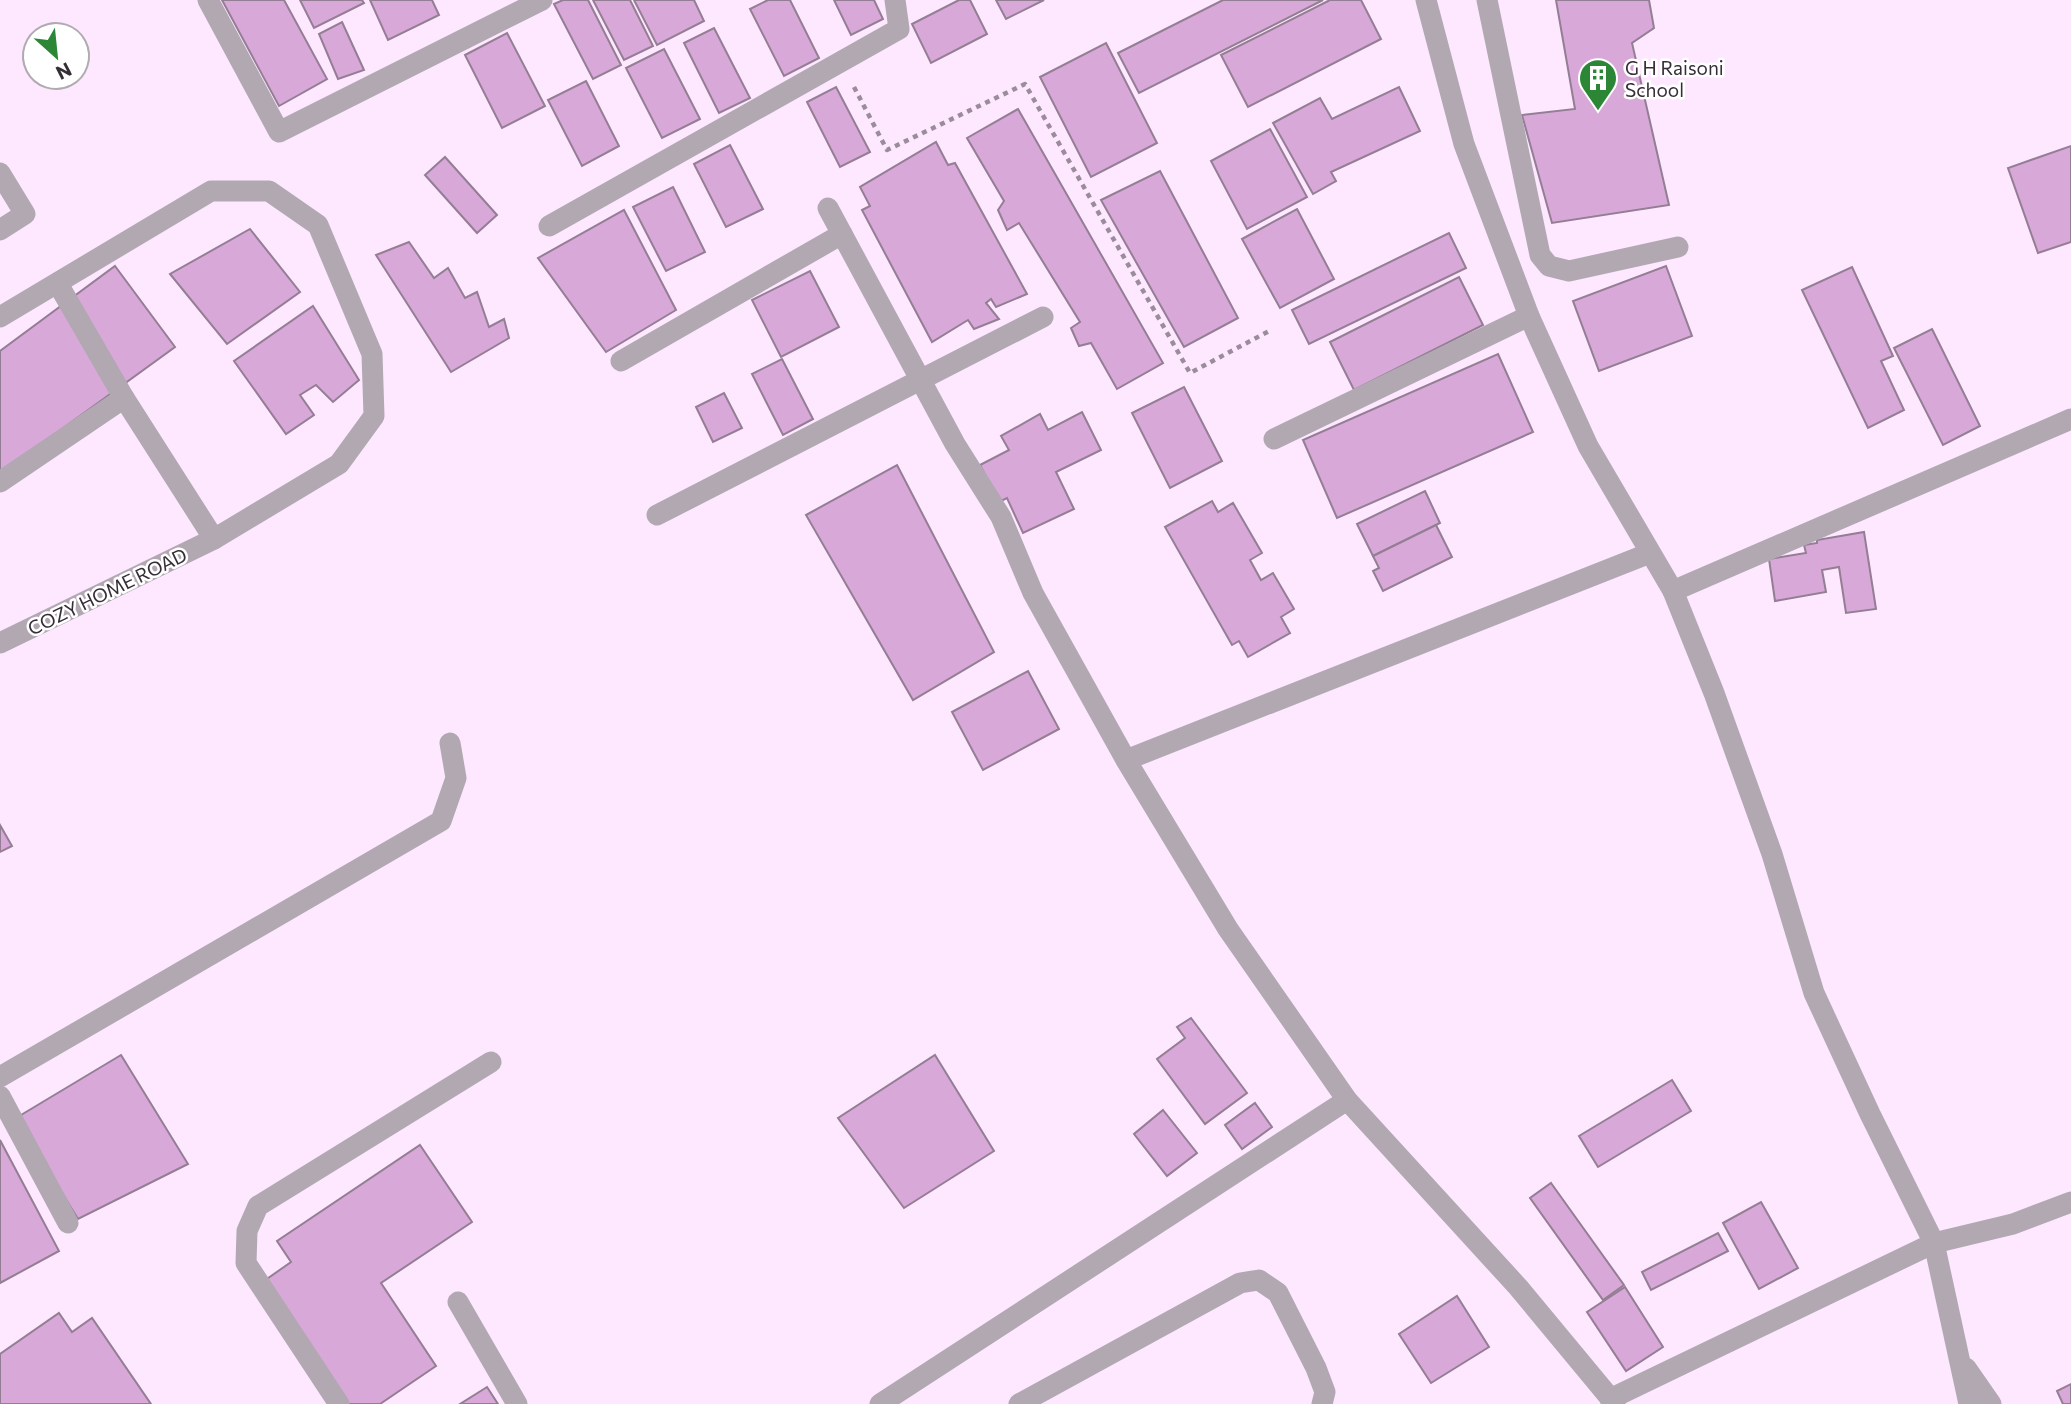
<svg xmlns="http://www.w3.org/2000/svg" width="2071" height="1404" viewBox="0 0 2071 1404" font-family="Commissioner,sans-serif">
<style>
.building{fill:#d8a8d9;stroke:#937e93;stroke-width:2}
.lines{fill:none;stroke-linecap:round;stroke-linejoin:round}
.path{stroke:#9b8c9c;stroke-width:4.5;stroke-dasharray:5 5;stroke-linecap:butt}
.minor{stroke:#b2a8b2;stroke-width:21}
.labels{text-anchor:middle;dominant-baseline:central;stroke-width:5;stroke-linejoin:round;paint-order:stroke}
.poi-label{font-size:19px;fill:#362e37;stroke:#fff;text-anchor:start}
.street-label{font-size:19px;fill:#362e37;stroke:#fff}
</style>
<rect width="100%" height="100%" fill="#fee8ff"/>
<!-- building -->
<g class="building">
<path d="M222 0H284L327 79 279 106Z"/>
<path d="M300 0H362L364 3 314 28Z"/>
<path d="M370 0H432L439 15 388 40Z"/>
<path d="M563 0H588L621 65 593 79 554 4Z"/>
<path d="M593 0H630L653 46 624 60Z"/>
<path d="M634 0H694L704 21 657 45Z"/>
<path d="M768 0H790L819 58 784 76 750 9Z"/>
<path d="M834 0H874L883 19 851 35Z"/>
<path d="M959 0H970L987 34 931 63 912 24Z"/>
<path d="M996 0H1044L1006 19Z"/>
<path d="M1223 0H1323L1139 93 1118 53Z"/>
<path d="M1330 0H1361L1381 39 1248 107 1221 55Z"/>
<path d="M1556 0H1649L1654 28 1632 43 1669 205 1552 223 1522 115 1575 109Z"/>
<path d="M342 22 364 70 338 79 319 34Z"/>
<path d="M714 28 750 98 719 113 684 43Z"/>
<path d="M507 33 545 106 502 128 465 55Z"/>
<path d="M1106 43 1157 143 1091 177 1040 77Z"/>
<path d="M664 49 700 119 662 138 626 68Z"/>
<path d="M586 81 619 146 582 166 548 100Z"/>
<path d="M836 87 870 152 840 167 807 102Z"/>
<path d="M1399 87 1420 131 1331 172 1336 181 1313 194 1273 123 1320 98 1332 119Z"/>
<path d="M1018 109 1163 363 1117 389 1091 343 1079 346 1071 328 1080 322 1019 223 1007 230 998 210 1004 201 967 138Z"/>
<path d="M1270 129 1307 197 1247 229 1211 161Z"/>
<path d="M936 142 948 165 955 163 1027 294 996 307 991 299 986 303 999 319 974 329 968 320 932 342 862 210 870 206 860 187Z"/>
<path d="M730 145 763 209 726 227 694 164Z"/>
<path d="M2071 146V242L2038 253 2008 168Z"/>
<path d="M445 157 497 215 477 233 425 175Z"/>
<path d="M1160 171 1238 318 1184 347 1101 200Z"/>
<path d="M673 187 705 252 666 271 633 207Z"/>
<path d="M1297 209 1334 279 1280 308 1242 239Z"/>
<path d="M624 210 676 310 606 352 538 258Z"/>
<path d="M250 229 300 292 227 344 170 274Z"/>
<path d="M1449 233 1466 268 1309 344 1292 310Z"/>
<path d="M409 242 434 278 448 268 465 298 477 292 489 327 504 319 509 338 451 372 376 255Z"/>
<path d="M115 266 175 347 0 474V351Z"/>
<path d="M1666 266 1692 336 1599 371 1573 301Z"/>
<path d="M1852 267 1893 356 1881 361 1904 410 1868 428 1802 290Z"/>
<path d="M810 271 839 327 781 357 752 300Z"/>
<path d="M1459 277 1483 325 1354 390 1330 342Z"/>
<path d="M313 306 359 380 333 402 316 385 300 395 314 415 286 434 234 361Z"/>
<path d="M1932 329 1980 426 1943 445 1894 348Z"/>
<path d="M1498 354 1533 432 1337 518 1303 440Z"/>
<path d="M782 359 813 419 783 435 752 374Z"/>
<path d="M1184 387 1222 461 1170 488 1132 413Z"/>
<path d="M724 393 742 428 713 442 696 407Z"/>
<path d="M1082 412 1101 450 1056 472 1074 509 1023 533 1007 498 999 502 980 465 1009 450 1001 436 1040 414 1048 430Z"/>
<path d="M897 465 994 652 913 700 806 515Z"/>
<path d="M1425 491 1440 523 1373 556 1357 524Z"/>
<path d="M1212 501 1218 512 1233 503 1262 553 1250 560 1261 580 1273 573 1294 609 1281 617 1290 633 1248 657 1239 641 1232 645 1165 527Z"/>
<path d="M1436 525 1452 557 1383 591 1373 571 1379 568 1373 556Z"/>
<path d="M1864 532 1876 609 1846 613 1839 567 1822 570 1826 592 1775 601 1769 559 1806 553 1804 545 1817 543V540Z"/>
<path d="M1028 671 1059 729 983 770 952 712Z"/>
<path d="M0 825 12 846 0 852Z"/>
<path d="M1191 1018 1247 1093 1205 1124 1157 1059 1185 1038 1177 1027Z"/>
<path d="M121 1055 188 1164 78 1219 16 1118Z"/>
<path d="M935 1055 994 1151 904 1208 838 1118Z"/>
<path d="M1672 1080 1691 1111 1598 1167 1579 1136Z"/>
<path d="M1255 1103 1272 1127 1242 1149 1225 1125Z"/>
<path d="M1163 1110 1197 1153 1167 1176 1134 1134Z"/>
<path d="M0 1140 59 1251 0 1283Z"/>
<path d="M420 1145 472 1222 381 1283 436 1366 380 1404H347L264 1281 291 1262 277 1241Z"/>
<path d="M1551 1183 1624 1285 1603 1300 1530 1198Z"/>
<path d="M1761 1202 1798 1268 1759 1289 1723 1223Z"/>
<path d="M1718 1233 1728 1251 1651 1290 1642 1272Z"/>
<path d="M1625 1287 1663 1347 1626 1371 1587 1312Z"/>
<path d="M1457 1296 1489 1347 1431 1383 1399 1334Z"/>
<path d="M59 1313 72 1332 92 1318 151 1404H0V1354Z"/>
<path d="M2071 1384V1404H2063L2057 1391Z"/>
<path d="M487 1387 498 1404H460Z"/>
</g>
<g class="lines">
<!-- path -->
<path class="path" d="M854 87 887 150 1025 84 1190 373 1271 330"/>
<!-- minor -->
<g class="minor">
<path d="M208 0 279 132 542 0"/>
<path d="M1426 0 1464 144 1529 316 1588 446 1673 591 1714 693 1772 854 1814 993 1870 1114 1934 1243 1969 1404"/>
<path d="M1487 0 1540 255 1549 266 1569 271 1678 247"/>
<path d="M0 173 25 214 0 230"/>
<path d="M828 208 955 444 1001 517 1033 593 1126 760 1228 929 1347 1100 1518 1287 1615 1404"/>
<path d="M549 226 899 29 895 0"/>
<path d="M58 284 124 398 214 539"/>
<path d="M0 317 211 191H269L318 225 372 354 374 416 339 464 214 539 0 643"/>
<path d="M621 361 842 234"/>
<path d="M1274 439 1529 316"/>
<path d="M0 482 124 398"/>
<path d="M657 515 1043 317"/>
<path d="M1673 591 2071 419"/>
<path d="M1126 760 1650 553"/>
<path d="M0 1077 441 821 456 778 450 743"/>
<path d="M0 1096 68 1223"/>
<path d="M458 1302 517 1404"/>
<path d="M1966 1368 1991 1404"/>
<path d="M1610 1399 1934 1243 2013 1224 2071 1202"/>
<path d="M339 1404 246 1263 247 1231 258 1206 491 1062"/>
<path d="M880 1404 1347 1100"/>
<path d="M1019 1404 1240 1283 1259 1280 1278 1293 1316 1368 1325 1392 1322 1404"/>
</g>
</g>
<!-- icons -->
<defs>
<symbol id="building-pin" viewBox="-11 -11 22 30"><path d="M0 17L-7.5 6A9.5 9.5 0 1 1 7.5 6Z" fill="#2b8636" stroke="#fff"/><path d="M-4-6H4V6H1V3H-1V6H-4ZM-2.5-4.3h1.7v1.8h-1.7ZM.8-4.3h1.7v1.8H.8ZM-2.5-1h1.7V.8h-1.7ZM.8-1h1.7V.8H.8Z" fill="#fff"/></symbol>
</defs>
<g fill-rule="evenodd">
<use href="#building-pin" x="1576" y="56" width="44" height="60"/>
</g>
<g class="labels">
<!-- poi labels -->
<g class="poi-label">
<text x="1625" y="67">G H Raisoni<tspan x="1625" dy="22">School</tspan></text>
</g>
<!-- street labels -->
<g class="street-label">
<text transform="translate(107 591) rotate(-26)">COZY HOME ROAD</text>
</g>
</g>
<!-- north arrow -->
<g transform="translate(56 56) rotate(153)"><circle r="33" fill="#ffffff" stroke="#afabaf" stroke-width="2"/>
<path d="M0-5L12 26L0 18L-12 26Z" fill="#2b8636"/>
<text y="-10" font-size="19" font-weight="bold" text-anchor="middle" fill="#362e37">N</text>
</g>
</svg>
